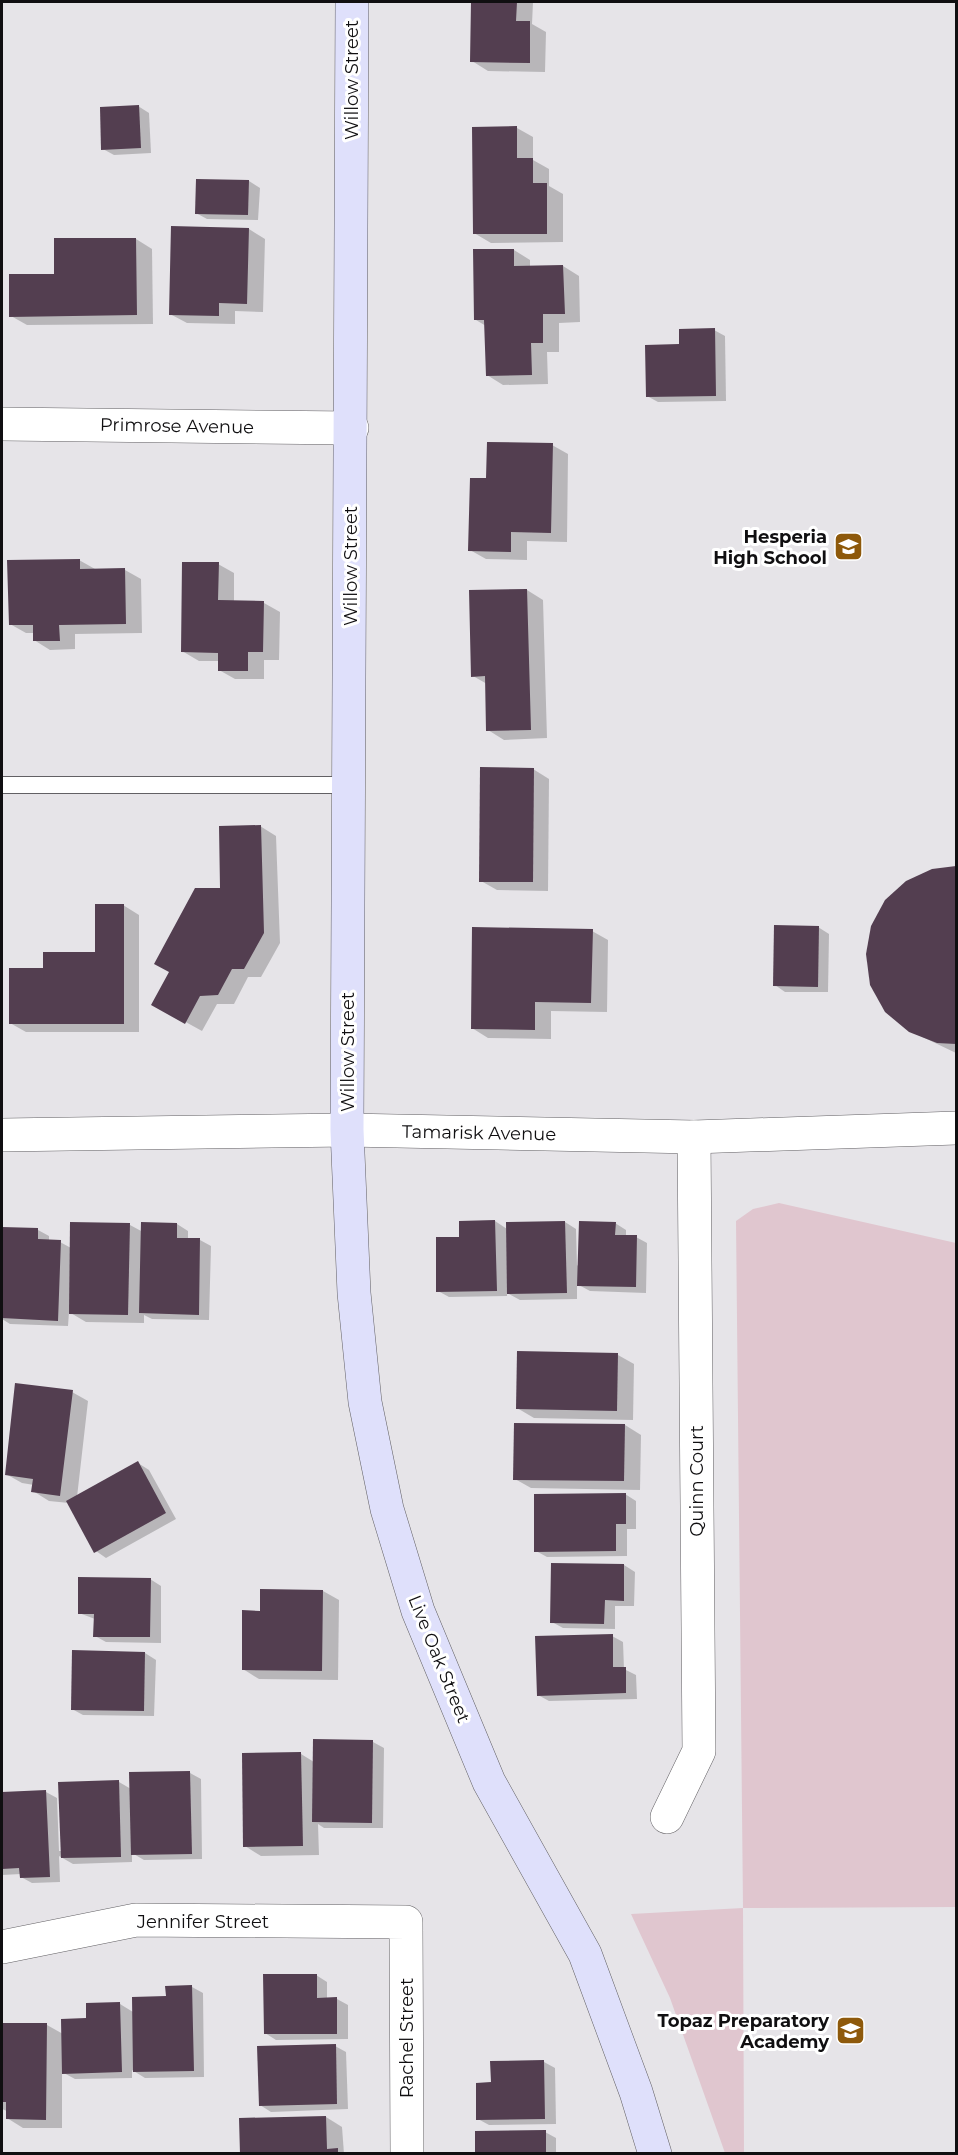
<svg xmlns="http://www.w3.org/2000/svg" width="958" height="2155" viewBox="0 0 958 2155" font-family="Montserrat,sans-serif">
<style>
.green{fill:#e0c6cf}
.shadow{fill:#0003}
.building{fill:#533e50}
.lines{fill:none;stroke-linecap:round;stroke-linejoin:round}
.lane-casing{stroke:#626064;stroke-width:18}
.street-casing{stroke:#626064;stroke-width:34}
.secondary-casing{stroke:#626064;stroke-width:34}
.lane{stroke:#fff;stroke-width:16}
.street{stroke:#fff;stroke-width:33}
.secondary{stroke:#dfe0fb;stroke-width:33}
.labels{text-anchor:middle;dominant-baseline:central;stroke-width:6;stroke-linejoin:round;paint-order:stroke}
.street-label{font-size:18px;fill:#100f11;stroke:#fff}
.poi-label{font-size:18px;font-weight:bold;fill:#100f11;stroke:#fff;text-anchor:end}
</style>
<rect width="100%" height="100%" fill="#e6e4e8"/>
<!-- green -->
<path class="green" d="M779 1203 956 1243V1907L743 1908 744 2153H725L670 1998 631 1914 743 1908 736 1221 753 1209Z"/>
<!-- shadow -->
<g class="shadow">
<path d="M473 2H533L532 24 546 32 545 72 488 71 472 61Z"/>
<path d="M138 106 149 113 151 153 114 155 103 149Z"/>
<path d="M517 128 533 137V160L549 169V186L563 194V242L491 243 474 233Z"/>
<path d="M249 181 260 188 258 220 207 219 196 213Z"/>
<path d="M249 229 265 239 263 312 235 311V324L187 323 170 314Z"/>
<path d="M136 239 152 249 153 324 27 325 11 316 56 275Z"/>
<path d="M514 250 530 260V267L563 266 579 276 580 322 559 323V352H547L548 384 503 385 487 375 486 326 476 320Z"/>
<path d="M714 330 725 336 726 401 658 402 647 396 681 346Z"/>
<path d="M552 445 568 454 567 542 527 541V560L486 559 470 550 488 479Z"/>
<path d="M79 560 95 569 125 570 141 579 142 633 75 634V649L50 650 34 640V633H26L10 624Z"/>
<path d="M218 564 234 573V602L264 603 280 612 279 660H264V679H235L219 670V661H199L182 651Z"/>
<path d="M527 590 543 600 547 738 504 740 488 730 487 684 473 676Z"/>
<path d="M533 769 549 779 548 891 497 890 481 881Z"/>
<path d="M260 826 276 836 280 943 261 977H248L234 1004H217L202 1031 153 1004Z"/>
<path d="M956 868V1053L910 1031 932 870Z"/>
<path d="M123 905 139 915V1032H26L10 1023 44 969 97 954Z"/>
<path d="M818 927 829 934 828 992H785L775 985Z"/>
<path d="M592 931 608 940 607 1012 551 1011V1039L488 1038 472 1028Z"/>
<path d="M495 1221 507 1229 565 1222 576 1229 577 1266 615 1223 626 1230V1236L636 1237 647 1243 646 1293 590 1291 577 1284V1299L520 1300 507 1293V1296L449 1297 438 1291 461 1238Z"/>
<path d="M143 1223 177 1224 188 1231V1240H200L211 1246 209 1320 152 1319 144 1315V1323L86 1322 69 1312 68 1326 10 1324 2 1319 3 1228 38 1230 49 1236V1241L60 1242 71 1248 130 1225 143 1232Z"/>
<path d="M519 1352 618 1355 634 1364 633 1420 534 1418 517 1408Z"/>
<path d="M72 1392 88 1401 77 1497 138 1463 149 1470 176 1519 106 1558 96 1551 69 1503 49 1501 33 1491 34 1485 22 1483 6 1474Z"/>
<path d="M625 1425 641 1435 640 1490 531 1488 515 1479Z"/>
<path d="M625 1494 636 1501V1529H627V1556L547 1557 536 1551Z"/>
<path d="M624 1565 635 1572 634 1606H615V1629L563 1628 552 1622Z"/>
<path d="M150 1579 161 1586V1643L106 1642 95 1636V1619L79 1613Z"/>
<path d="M323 1591 339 1600 338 1680 259 1679 243 1669 261 1612Z"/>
<path d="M612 1636 623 1642 624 1669 636 1675 637 1699 549 1701 538 1695Z"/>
<path d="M74 1652 145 1653 156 1660 154 1716 83 1715 72 1709Z"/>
<path d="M373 1742 384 1748 383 1828H324L318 1824 319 1855 261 1856 245 1846 301 1754 314 1762Z"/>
<path d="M190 1773 201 1779 202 1859 144 1860 132 1853V1862L73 1864 59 1856 60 1882 32 1883 21 1877V1874L2 1875V1794L46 1792 57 1798 59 1851H62L119 1782 131 1789Z"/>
<path d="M316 1975 327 1982V1999H337L348 2005V2039L276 2040 265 2033Z"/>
<path d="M192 1987 203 1993 204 2077 145 2078 132 2070V2078L75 2079 62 2072V2128H23L7 2118V2111L2 2109V2024L47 2025 63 2034 120 2004 133 2012Z"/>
<path d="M335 2046 346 2052 348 2109 271 2112 260 2105Z"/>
<path d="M544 2062 555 2068 556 2124 489 2125 478 2119 492 2084Z"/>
<path d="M326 2117 342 2127 344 2154H241Z"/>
<path d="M545 2132 556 2138V2154H476Z"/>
</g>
<!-- building -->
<g class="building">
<path d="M471 2H517L516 21H530V63L470 62Z"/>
<path d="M139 105 141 148 101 150 100 107Z"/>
<path d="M517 126V158H533V183H547V234H473L472 127Z"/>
<path d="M196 179 249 180 248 215 195 214Z"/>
<path d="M171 226 249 228 247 304 219 303V316L169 315Z"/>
<path d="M54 238H136L137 315 9 317V274H54Z"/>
<path d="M473 249H514V266L563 265 565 314H543V343H531L532 375 486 376 484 320H474Z"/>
<path d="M715 328 716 396 646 397 645 345 679 344V329Z"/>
<path d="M487 442 553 443 551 533 511 532V552L468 551 470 478H486Z"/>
<path d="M80 559V569L125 568 126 624 59 625 60 641H33V625H9L7 560Z"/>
<path d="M182 562H219L218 600 264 601 263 652H248V671H218V653L181 652Z"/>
<path d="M527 589 531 730 486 731 485 676 471 677 469 590Z"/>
<path d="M480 767 534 768 533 882H479Z"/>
<path d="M261 825 264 933 244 969H232L218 995 200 996 185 1024 151 1005 169 972 154 964 195 888H220L219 826Z"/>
<path d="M956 866V1044L937 1043 909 1032 885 1012 870 985 866 954 871 926 885 900 906 881 932 869Z"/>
<path d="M95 904H124V1024H9V968H43V952H95Z"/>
<path d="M774 925 819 926 818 987 773 986Z"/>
<path d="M472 927 593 929 591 1003 535 1002V1030L471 1029Z"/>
<path d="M495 1220 497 1291 436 1292V1237H459V1221Z"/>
<path d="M565 1221 567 1293 507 1294 506 1222Z"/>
<path d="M579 1221 616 1222 615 1235H637L636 1287 577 1286Z"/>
<path d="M70 1222 130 1223 128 1315 69 1314Z"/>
<path d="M141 1222 177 1223V1238H200L199 1315 139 1313Z"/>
<path d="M2 1227 38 1228V1239L61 1240 58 1321 2 1318Z"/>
<path d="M517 1351 618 1353 617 1411 516 1409Z"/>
<path d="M15 1383 73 1390 60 1496 31 1492 33 1479 5 1475Z"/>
<path d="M514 1423 625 1424 624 1481 513 1480Z"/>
<path d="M138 1461 166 1513 94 1553 66 1501Z"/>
<path d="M626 1493V1524H616V1551L534 1552V1494Z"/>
<path d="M551 1563 624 1564V1601L605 1600 604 1624 550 1623Z"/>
<path d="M78 1577 151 1578 150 1637H93L94 1614H78Z"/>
<path d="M260 1589 323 1590 322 1671 242 1670V1610L260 1611Z"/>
<path d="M613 1634V1667H626V1693L537 1696 535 1636Z"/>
<path d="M72 1650 145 1652 144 1711 71 1710Z"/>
<path d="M313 1739 373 1740 372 1823 312 1822Z"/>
<path d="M301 1752 303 1846 243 1847 242 1753Z"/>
<path d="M190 1771 192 1854 131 1855 129 1772Z"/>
<path d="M119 1780 121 1857 61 1858 58 1782Z"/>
<path d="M46 1790 50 1877 20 1878 19 1868 2 1869V1792Z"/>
<path d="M263 1974H317V1998L337 1997V2034H264Z"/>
<path d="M192 1985 194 2071 133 2072 132 1997 166 1996 165 1986Z"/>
<path d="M120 2002 122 2072 62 2074 61 2019 86 2018V2003Z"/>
<path d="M2 2023H47L46 2120 6 2119V2102H2Z"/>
<path d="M336 2044 337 2104 259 2106 257 2046Z"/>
<path d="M544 2060 545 2119 476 2120V2083L491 2082 490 2061Z"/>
<path d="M326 2116 327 2149 338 2148V2154H240L239 2118Z"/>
<path d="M546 2130V2154H475V2131Z"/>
</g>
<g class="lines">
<defs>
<path id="lane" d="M2 785H350"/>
<g id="street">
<path d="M2 424 352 428"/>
<path d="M2 1135 347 1130 694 1137 956 1128"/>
<path d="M667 1817 699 1751 694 1137"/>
<path d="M2 1947 136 1920 406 1922 407 2154"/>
</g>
<path id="secondary" d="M352 2 347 1130 354 1293 365 1402 387 1509 418 1611 489 1782 585 1954 636 2092 655 2154"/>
</defs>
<!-- lane casing -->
<use href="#lane" class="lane-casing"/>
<!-- street casing -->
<use href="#street" class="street-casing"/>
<!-- secondary casing -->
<use href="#secondary" class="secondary-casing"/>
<!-- lane -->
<use href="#lane" class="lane"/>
<!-- street -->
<use href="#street" class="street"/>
<!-- secondary -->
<use href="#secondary" class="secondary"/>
</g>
<!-- icons -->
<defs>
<symbol id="school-square" viewBox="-11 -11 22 22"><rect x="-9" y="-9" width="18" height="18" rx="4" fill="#8e590b" stroke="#fff"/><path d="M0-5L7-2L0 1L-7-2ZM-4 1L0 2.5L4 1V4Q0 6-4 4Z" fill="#fff"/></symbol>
</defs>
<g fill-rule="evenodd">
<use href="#school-square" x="832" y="530" width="33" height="33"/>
<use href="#school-square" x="834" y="2014" width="33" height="33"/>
</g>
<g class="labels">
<!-- street labels -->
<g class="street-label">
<text transform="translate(352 80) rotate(-90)">Willow Street</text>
<text transform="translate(177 426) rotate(1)">Primrose Avenue</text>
<text transform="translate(351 566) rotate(-90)">Willow Street</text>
<text transform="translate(348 1052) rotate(-90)">Willow Street</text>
<text transform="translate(479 1133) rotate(1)">Tamarisk Avenue</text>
<text transform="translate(697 1481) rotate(-90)">Quinn Court</text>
<text transform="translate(439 1659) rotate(68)">Live Oak Street</text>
<text x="203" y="1922">Jennifer Street</text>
<text transform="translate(407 2038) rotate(-90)">Rachel Street</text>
</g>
<!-- poi labels -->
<g class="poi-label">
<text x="827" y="537">Hesperia<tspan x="827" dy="21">High School</tspan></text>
<text x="829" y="2021">Topaz Preparatory<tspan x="829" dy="21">Academy</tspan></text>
</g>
</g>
<!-- border -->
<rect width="958" height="2155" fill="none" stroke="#100f11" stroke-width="6"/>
</svg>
